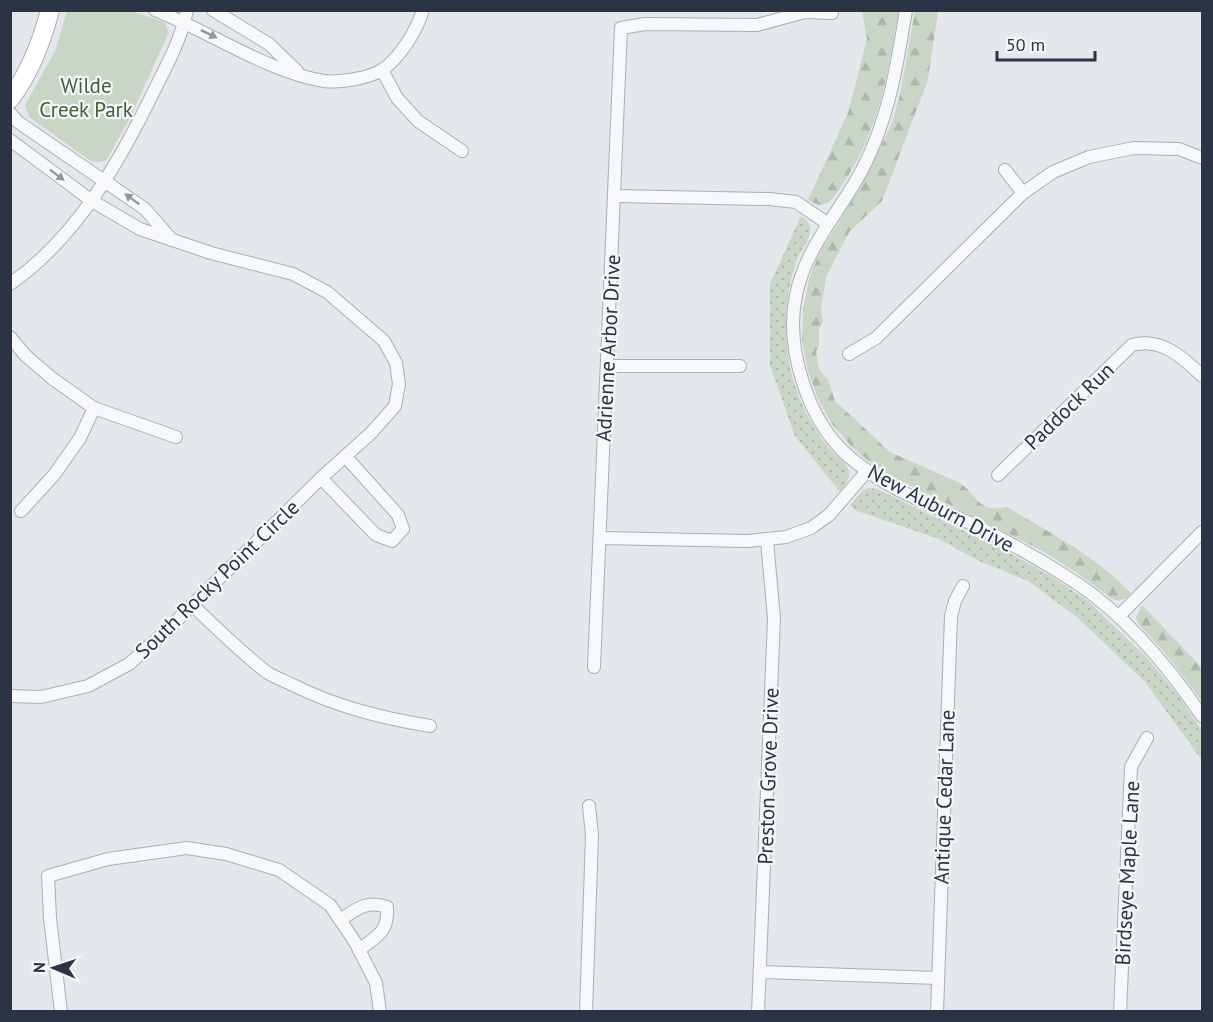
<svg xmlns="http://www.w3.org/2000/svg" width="1213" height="1022" viewBox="0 0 1213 1022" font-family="'PT Sans',sans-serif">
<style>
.grass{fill:url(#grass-dots)}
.forest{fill:url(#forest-firs)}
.green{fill:#c9d6c5}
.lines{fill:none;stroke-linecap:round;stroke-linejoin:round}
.street-casing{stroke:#a9aeb7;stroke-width:14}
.secondary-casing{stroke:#a9aeb7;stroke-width:20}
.street{stroke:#f7f8fa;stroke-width:12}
.secondary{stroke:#fff;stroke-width:18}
.oneway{fill:#9196a0}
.labels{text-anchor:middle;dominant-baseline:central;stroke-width:4.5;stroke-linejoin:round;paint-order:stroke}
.park-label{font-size:21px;fill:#3f6138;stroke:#f4f6f9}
.street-label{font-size:21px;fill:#2b3445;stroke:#f4f6f9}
</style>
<defs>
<pattern id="grass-dots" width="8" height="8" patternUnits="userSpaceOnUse" patternTransform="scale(1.5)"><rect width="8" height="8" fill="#c9d6c5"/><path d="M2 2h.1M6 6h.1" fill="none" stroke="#adb8ab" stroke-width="1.8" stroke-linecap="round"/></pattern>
<pattern id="forest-firs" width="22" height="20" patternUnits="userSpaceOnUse" patternTransform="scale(1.5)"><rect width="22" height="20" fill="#c9d6c5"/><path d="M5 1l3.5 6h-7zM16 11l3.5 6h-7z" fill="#adb8ab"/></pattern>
</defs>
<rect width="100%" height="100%" fill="#e4e7ec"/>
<!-- grass -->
<g class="grass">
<path d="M801 216C807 220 810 223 810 230 810 241 801 250 797 259 786 291 784 322 788 355 792 387 808 422 828 447 835 455 847 461 849 472 850 480 844 486 840 492L795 436 770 365V284Z"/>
<path d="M869 488 877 489 1008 552 1052 577 1088 601 1148 659 1180 698 1202 731V760L1145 682 1078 618 1028 581 977 560 939 539 855 510 850 505 862 491Z"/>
</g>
<!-- forest -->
<g class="forest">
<path d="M862 11H899C887 75 880 128 843 184 832 199 827 212 808 200L848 113 867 39Z"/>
<path d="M915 11H938L928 80 882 201 850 231 826 277 821 310 823 322 819 328V345L816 352 819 368 824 376 828 379 835 401 890 452 960 483C979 497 978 513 1007 507 1050 533 1096 556 1131 593L1126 598 1118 601 1111 598 1080 575 1041 550 899 480 873 465 851 446 832 424 818 399 808 371 802 341 803 309 809 279 820 252 863 183 892 123 900 94Z"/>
<path d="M1142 605 1202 668V701L1166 654 1138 623 1136 617Z"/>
</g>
<!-- green -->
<path class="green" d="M67 11H130L164 22 169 32 130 118 106 161 92 162 29 117 25 105 55 51Z"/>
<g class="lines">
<defs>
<g id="street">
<path d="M155 10C210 32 268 72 324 81 340 83 369 78 382 70 400 58 417 30 423 10"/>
<path d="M213 10 269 44 297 71"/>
<path d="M906 10C897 65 889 118 863 168 841 211 806 246 796 295 785 347 807 418 846 454 883 488 932 505 976 526 1011 543 1046 563 1078 584 1128 618 1168 666 1202 716"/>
<path d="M382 70 397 98 418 121 462 151"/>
<path d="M10 113 18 122 145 209 172 240"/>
<path d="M10 140 92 201 140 229 211 253 293 274 327 292 384 341 396 363 399 384 395 406 371 433 321 478 164 633 129 664 88 686 41 697 10 696"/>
<path d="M1005 170 1023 193"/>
<path d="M615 196 769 199 796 202 827 223"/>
<path d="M10 284C78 237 121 159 156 87 168 63 182 37 187 10"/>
<path d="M10 337 26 356 53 379 94 408 176 437"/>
<path d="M849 354 876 338 1023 193 1053 172 1089 157 1134 148 1179 149 1202 158"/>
<path d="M608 366H740"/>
<path d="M998 475 1132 345C1160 337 1183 357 1202 376"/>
<path d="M321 478 376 535 392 541 403 529 398 515 346 457"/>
<path d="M21 511 54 475 80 438 94 408"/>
<path d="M600 538 748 541 786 537 811 528 829 515 867 471"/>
<path d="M192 605C217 628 241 653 268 673 276 678 285 681 293 685 337 707 382 718 430 726"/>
<path d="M1119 616 1202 532"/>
<path d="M594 667 621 28 645 24 757 25 805 12 832 13"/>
<path d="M340 920C357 909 366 900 387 907 389 932 377 936 359 950"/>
<path d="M760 972 938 978"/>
<path d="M61 1012 50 918 48 876 108 859 187 848 226 854 279 870 330 905 355 942 376 983 380 1012"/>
<path d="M586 1012 592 835 589 806"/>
<path d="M758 1012 774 618 767 541"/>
<path d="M937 1012 951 616 955 601 963 586"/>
<path d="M1120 1012 1131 767 1147 738"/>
</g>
<path id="secondary" d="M10 99C29 74 42 41 50 10"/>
</defs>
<!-- street casing -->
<use href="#street" class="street-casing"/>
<!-- secondary casing -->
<use href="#secondary" class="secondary-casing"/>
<!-- street -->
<use href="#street" class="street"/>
<!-- secondary -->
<use href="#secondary" class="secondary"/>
</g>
<!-- one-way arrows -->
<defs><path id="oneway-solid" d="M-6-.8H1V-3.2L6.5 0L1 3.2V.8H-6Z" transform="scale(1.5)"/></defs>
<g class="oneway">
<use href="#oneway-solid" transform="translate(209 34) rotate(26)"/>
<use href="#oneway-solid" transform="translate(57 175) rotate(37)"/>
<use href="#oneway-solid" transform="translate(132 199) rotate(-144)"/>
</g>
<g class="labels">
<!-- park labels -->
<g class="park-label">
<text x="86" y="85">Wilde<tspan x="86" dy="24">Creek Park</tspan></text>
</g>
<!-- street labels -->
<g class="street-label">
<text transform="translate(608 348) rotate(-87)">Adrienne Arbor Drive</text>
<text transform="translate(1069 406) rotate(-44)">Paddock Run</text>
<text transform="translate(941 508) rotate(28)">New Auburn Drive</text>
<text transform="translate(217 579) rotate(-44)">South Rocky Point Circle</text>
<text transform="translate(768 776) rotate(-88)">Preston Grove Drive</text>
<text transform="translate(944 797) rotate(-88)">Antique Cedar Lane</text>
<text transform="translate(1127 873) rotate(-87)">Birdseye Maple Lane</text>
</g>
</g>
<!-- border -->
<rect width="1213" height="1022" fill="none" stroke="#2b3445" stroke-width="24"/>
<!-- north arrow -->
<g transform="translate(54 968) rotate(272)" stroke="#f4f6f9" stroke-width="4.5" paint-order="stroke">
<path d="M0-4.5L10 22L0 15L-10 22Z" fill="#2b3445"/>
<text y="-9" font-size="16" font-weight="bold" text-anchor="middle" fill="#2b3445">N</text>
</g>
<!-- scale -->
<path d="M997 51v9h98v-9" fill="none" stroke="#2b3445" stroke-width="3"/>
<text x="1006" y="51" font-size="18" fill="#2b3445" stroke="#f4f6f9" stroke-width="4.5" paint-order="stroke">50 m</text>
</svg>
